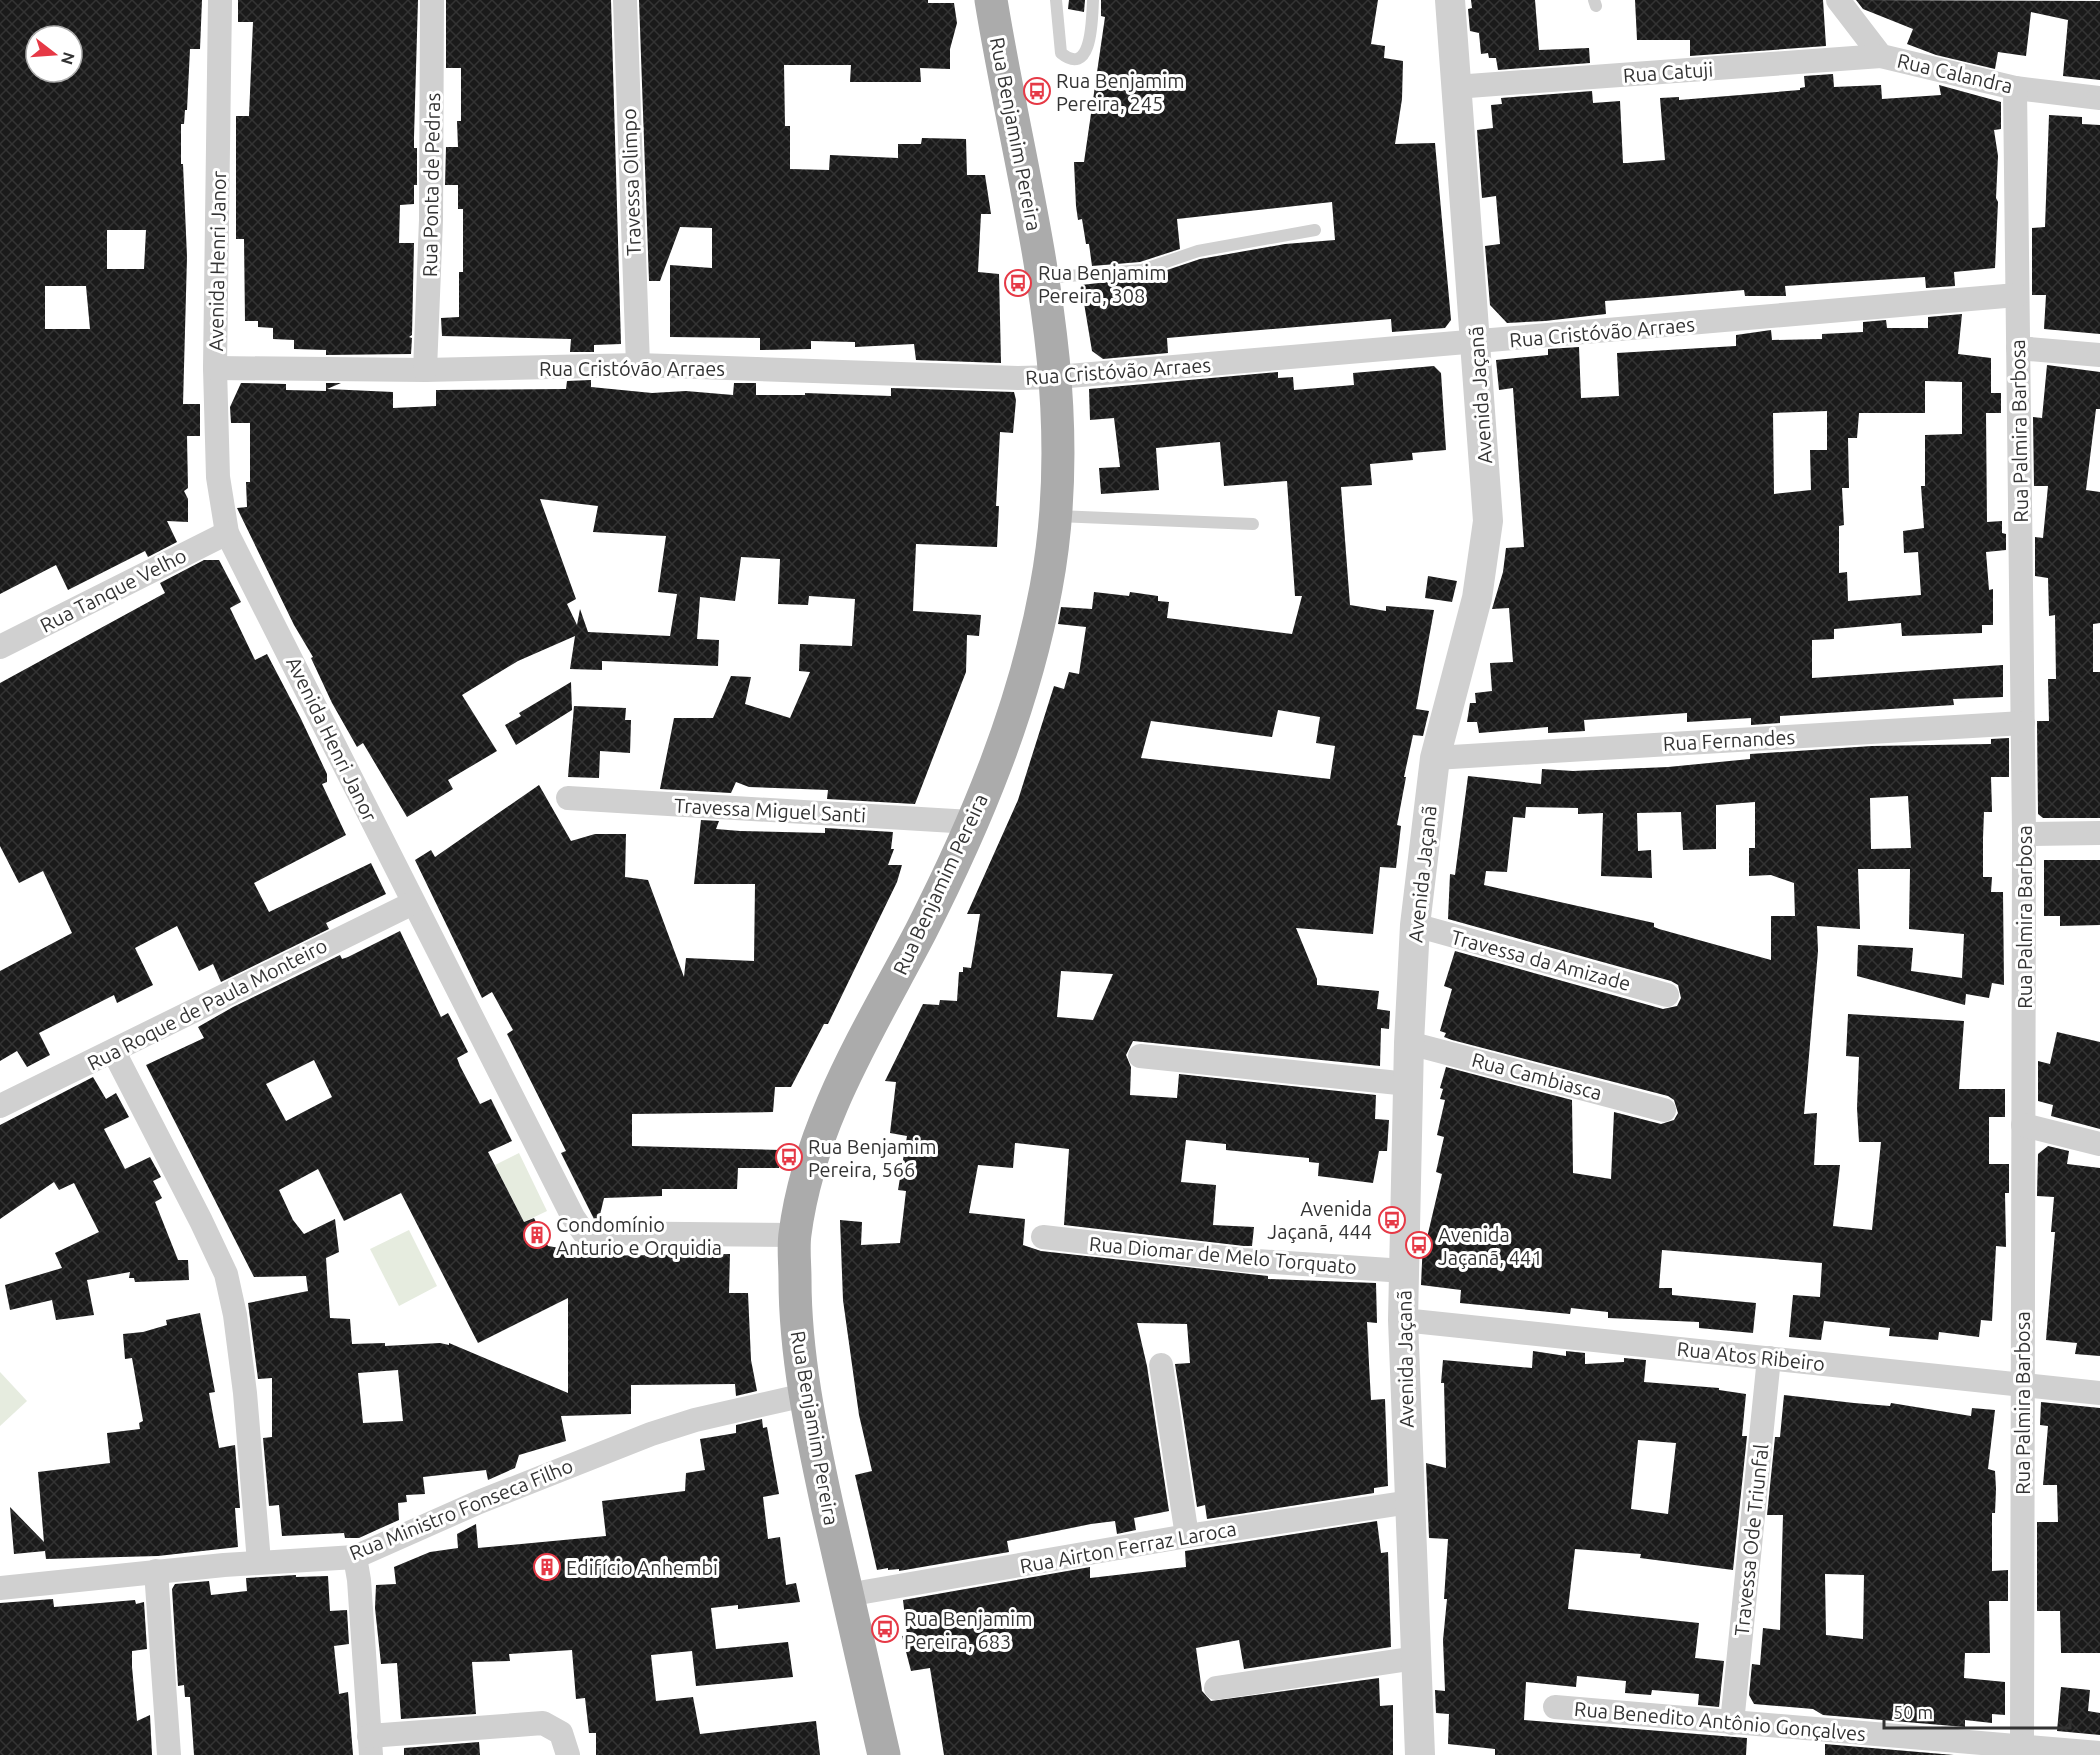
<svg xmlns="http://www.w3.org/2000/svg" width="2100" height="1755" viewBox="0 0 2100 1755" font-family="Ubuntu,sans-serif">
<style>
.green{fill:#e6ecdf}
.building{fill:url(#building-cross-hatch);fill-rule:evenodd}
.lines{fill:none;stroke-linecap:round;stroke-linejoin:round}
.service{stroke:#d0d0d0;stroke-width:12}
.minor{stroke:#d0d0d0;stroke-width:24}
.tertiary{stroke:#d0d0d0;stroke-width:30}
.primary{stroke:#ababab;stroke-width:33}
.labels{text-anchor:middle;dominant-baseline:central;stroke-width:6;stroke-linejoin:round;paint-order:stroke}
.street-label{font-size:20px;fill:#333;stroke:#fff}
.poi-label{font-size:20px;fill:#333;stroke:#fff;text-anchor:start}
</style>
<defs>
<pattern id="building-cross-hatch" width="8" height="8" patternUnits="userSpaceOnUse" patternTransform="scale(1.5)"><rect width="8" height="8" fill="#1a1a1a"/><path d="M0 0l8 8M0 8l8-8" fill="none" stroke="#333"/></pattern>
</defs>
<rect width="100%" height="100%" fill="#fff"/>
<!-- green -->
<g class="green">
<path d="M519 1153 547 1211 524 1222 495 1165Z"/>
<path d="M409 1230 437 1286 399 1306 370 1249Z"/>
<path d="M0 1372 27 1401 0 1426Z"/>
</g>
<!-- building -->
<g class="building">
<path d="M0 0H202L200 49H190L187 110H185L184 124H181V164H183L187 257 183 404H200V436H187L188 488 184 491 188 499V522L167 521 177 542 148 557 145 551 68 590 56 565 0 594ZM36 36H72V72H36ZM107 230H146L144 269H107ZM45 286H86L90 329H45Z"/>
<path d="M238 0H418L414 137V148H417V185H414V204L400 205 399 243H414L412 335 409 337 412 338 411 354 326 355V350L294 349V340L273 339V328L258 327V321H245L244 239H236V116H249L253 22H238Z"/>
<path d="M446 0H611L621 344 594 345V352H570L571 339 442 336 441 318 459 317V272H463V209H458V185H445L446 147H458L457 121H461V68H446Z"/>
<path d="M639 0H928V3H954L957 23 950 49V69L920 68 921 82H850L851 65H784L785 126H790V169L829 170 830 155 898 158V144H921L922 138 966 139 967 175H985L991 214H981L978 272 999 274 1001 363 916 360 914 344 855 347V342L811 341V349L760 350V338L670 337V265L712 268V228L680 227 660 281H649Z"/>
<path d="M1069 0H1085L1084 12 1068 9Z"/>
<path d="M1101 0H1378L1371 44 1385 46 1384 58 1403 61 1402 99 1395 144 1435 143 1451 320 1445 328 1392 332 1391 319 1167 338 1168 353 1103 359 1092 351 1081 285 1143 278 1200 259 1285 244 1335 240 1332 202 1177 219 1180 249 1140 262 1092 266 1089 244H1086L1082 219 1078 220 1076 206 1074 162H1084L1105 17 1101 16Z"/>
<path d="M1471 0H1535L1539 50 1589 48 1590 63 1498 70 1496 58H1489L1488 53 1481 54 1479 33 1470 31 1468 9 1472 8Z"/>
<path d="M1635 0H1823L1826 46 1690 56V40H1637Z"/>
<path d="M1856 0 2100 1V80L2063 76 2068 20 2031 12 2026 56 1998 52 1995 69 1936 55 1907 44 1913 29 1863 9Z"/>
<path d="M1833 74 1834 87 1881 85 1882 99 1941 95 1939 85 2001 102V129L1994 130 1998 156 1996 198 1998 202 1995 268 1954 272 1955 286 1926 288 1925 277 1785 286 1786 296H1745L1744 290 1646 298 1605 301 1606 314 1545 321 1507 323 1490 305 1485 246 1500 244 1496 196 1482 198 1477 130 1493 128 1491 105 1502 104 1501 98 1592 91 1593 103 1620 101 1623 163H1627L1665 160 1660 98 1679 97V100L1800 90V88L1805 87 1804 76Z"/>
<path d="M2049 115 2082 117V124L2100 125V334L2044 329 2046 295H2032V228L2045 227Z"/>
<path d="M1962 314 1958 354 1991 358V393H2001V413H1986L1987 522 2002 521V533L2006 534V550L1986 552 1989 590 1993 589V625H1982V633L1902 636 1901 623 1834 629V639L1812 640V678L2003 665V697L1953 699 1954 705 1780 716V723L1751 725V718L1687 722V713L1584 720 1585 731 1548 733V727L1479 733 1477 722H1467L1470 703H1476L1475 693 1492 691 1490 663 1513 662 1509 608 1492 609 1503 572 1506 548 1524 547 1513 388 1499 390 1496 360 1548 355V349L1579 347 1581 398 1619 396 1617 353 1736 346V335L1771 330 1772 340 1822 339V334L1863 332V322L1886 320 1887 328H1928V317ZM1925 381 1962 382V434L1925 435V486H1921L1924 528 1903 531 1904 553 1918 552 1921 595 1848 601 1847 572 1839 573V526L1844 525 1842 488H1849L1848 438H1857L1859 413H1925ZM1827 411V450H1810L1811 490 1774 494 1773 413Z"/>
<path d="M2047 365 2100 372V409H2096L2086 490 2100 492V623L2093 624V672H2100V818H2043L2038 814 2037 721H2049L2048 679H2056L2055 615 2049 616 2048 578 2035 576V537L2043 538 2048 486H2034L2033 417 2042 418Z"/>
<path d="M1434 366 1441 373 1446 450 1412 453 1413 460 1370 464 1372 485 1341 487 1350 605 1386 611V606L1434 610 1416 709 1429 711 1423 736 1413 735 1404 777H1406L1397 825 1401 826 1396 868 1380 867 1373 934 1296 928 1317 979V985L1379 991 1377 1009 1390 1011 1389 1029 1381 1028 1380 1066 1133 1041 1126 1055 1131 1067 1130 1095 1177 1098 1179 1074 1376 1095 1375 1119 1389 1120 1387 1151H1379L1373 1183 1318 1176 1319 1163 1309 1162V1158L1226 1150V1144L1186 1140 1181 1182 1216 1185 1213 1225 1254 1227 1252 1246H1244L1064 1225 1069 1149 1015 1143 1013 1168 978 1165 969 1213 1025 1219 1023 1245 1041 1251 1268 1276V1279L1376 1283 1377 1323 1367 1322 1369 1364 1371 1400 1385 1399 1388 1486 1374 1488V1493L1207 1519 1205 1505 1197 1507 1175 1364 1190 1363 1187 1324 1137 1323 1147 1366 1169 1511 1134 1518 1136 1530 1117 1534 1115 1521 1091 1524 1007 1541 1009 1552 899 1571V1569L888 1570V1568L877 1570 855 1475 872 1471 859 1415 843 1300 840 1220 862 1222 861 1245 900 1243 906 1191 898 1190 907 1136 890 1133 896 1082 885 1081 923 1004 939 1005 940 1000 957 1001 959 972H963V967L971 968 980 914H967L1018 800 1054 686 1064 689 1069 672 1079 674 1086 627 1058 624 1061 607 1092 609 1094 592 1129 596 1130 592 1158 596V601L1169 602 1167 618 1292 634 1302 596H1295L1287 481 1224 486 1220 442 1156 448 1159 490 1101 494 1099 468 1120 467 1114 418 1090 420 1089 389 1278 372V378L1293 377 1294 390 1354 385 1353 373ZM1278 710 1320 717 1316 743 1335 746 1330 779 1141 758 1151 721 1272 737ZM1061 971 1113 974 1093 1020 1057 1017Z"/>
<path d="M591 380V387L652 393 686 391 733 395 734 383H756V395H805V393L891 396V388L1014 392 1016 400 1013 433 1000 432 996 506H999L997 547 916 544 913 611 981 615 979 636 967 635 966 672 915 804 827 799 828 790 749 787 736 782 731 793 660 789 674 718H713L731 676 751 677 745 704 790 718 810 672 799 671 800 644 852 646 855 599 809 596 808 605 778 604 780 559 741 557 735 601 700 597 697 639 719 640 718 666 602 661V670L570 669 575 636 518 661 462 695 497 751 448 780 453 789 407 817 363 743 357 747 332 703 311 658 313 657 294 625 237 508 247 507 246 482H250V423H231L230 407 241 383 286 384V390L326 391V383H341L327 389 393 392V408L436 406V390L566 389 567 381ZM540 499 598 506 593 532 666 536 658 592 677 594 670 636 588 632 580 609 577 625 567 604 576 599Z"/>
<path d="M204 560H219L241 602 230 608 255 660 267 654 301 719 327 774V782L322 784 346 835 254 883 269 912 371 863 386 894 326 923 329 929 221 982 213 964 199 971 177 926 135 948 153 985 117 1003 114 995 39 1033 50 1055 27 1067 17 1051 0 1061V971L72 933 43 871 19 883 0 846V683L165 593 160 583Z"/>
<path d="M1428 576 1457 581 1452 602 1425 598Z"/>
<path d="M571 682 572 710 516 745 505 725 521 716 519 713Z"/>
<path d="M574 706 626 708 625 720H631L630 753 600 751 599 778 568 777Z"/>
<path d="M2009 738V777H1991L1992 812H1984L1983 838V877H1992L1991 892H2003L2004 985 1992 983 1989 998 1966 994 1965 1005 1857 976 1858 945 1913 948 1911 971 1962 978 1964 934 1909 929 1910 869H1858L1860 929 1817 926 1818 951 1804 1114 1817 1113 1814 1165H1840L1833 1226 1872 1230 1881 1142H1859L1857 1108 1859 1057 1846 1056 1848 1014 1964 1021 1959 1089H2005V1117H1989V1164H2009V1193H2005L2006 1247 1996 1246 1992 1321 1981 1320 1979 1337 1939 1332 1938 1340 1889 1336 1890 1328 1824 1321 1821 1340 1789 1337 1793 1295 1820 1297 1822 1263 1662 1250 1659 1288H1672V1295L1756 1303 1753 1333 1699 1328V1322L1608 1318V1312L1571 1308 1570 1314 1460 1303 1461 1290 1421 1285 1423 1241 1426 1242 1442 1174 1436 1172 1444 1137 1437 1135 1445 1100 1440 1099 1443 1089 1440 1088 1446 1067 1572 1100 1573 1173 1611 1179 1614 1112 1661 1124 1674 1120 1678 1113 1674 1100 1668 1096 1452 1040 1444 1037 1446 1033 1440 1031 1452 989 1444 986 1455 951 1663 1009 1677 1006 1681 998 1678 985 1671 981 1448 919 1450 874 1455 875 1468 776 1541 784 1542 769 1573 771 1668 767 1750 759V754L1872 746 1991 744V739ZM1908 796 1911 848 1871 849 1870 798ZM1755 802V848H1749V876L1771 875 1794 883 1795 916H1771V960L1659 929 1654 927V923L1484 885 1486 871 1507 872 1513 817 1525 818 1526 807 1578 808V814L1603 813 1601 876 1652 878 1651 850 1638 851 1637 813 1681 812 1683 850 1716 849V805Z"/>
<path d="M539 785 571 841 595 834H626L625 877 648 880 684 977 686 958 754 961 755 884H694L701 820 719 821 716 829 740 831 825 833V828L893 832 891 849H894L888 865H902L897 882 828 1024H824L791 1087H775L773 1112 632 1114V1146L780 1150 779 1168H738L737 1189H662V1196L604 1198 599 1219H594L561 1153 566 1151 507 1034 513 1030 492 992 482 998 415 860 431 850 435 857Z"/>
<path d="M2044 860H2100V925L2060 926V916H2044Z"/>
<path d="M400 931 441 1017 448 1013 468 1052 457 1058 460 1066 480 1104 491 1099 512 1141 488 1152 524 1222 534 1218 548 1246 583 1252V1256L730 1254 729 1293H748L751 1360 757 1391 736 1396 735 1384 631 1385V1414L561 1416 566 1441 519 1455 515 1468 488 1480 486 1470 423 1477 425 1494 406 1495 407 1502 398 1503 399 1520 381 1528 359 1538H345L344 1533 282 1536 279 1505 269 1506 263 1438 272 1437V1378L258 1379 248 1303 308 1291 306 1276 254 1277 146 1065 204 1038 198 1027 233 1007 340 955 342 959 348 957ZM314 1060 332 1097 286 1121 266 1084ZM318 1169 344 1221 401 1193 478 1343 568 1298V1393L449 1343V1345L440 1343 385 1346V1343L352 1344 350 1319 330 1318 326 1258 339 1252 335 1219 304 1234 293 1220 279 1190ZM398 1370 403 1421 363 1423 358 1373Z"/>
<path d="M2057 1032 2100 1042V1129L2051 1116 2053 1105 2038 1101V1061L2050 1064Z"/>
<path d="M93 1077 106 1099 116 1093 129 1117 104 1129 125 1169 150 1157 161 1177 153 1181 162 1198 155 1202 178 1260H188L189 1280 135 1282 134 1278H129L130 1272 87 1280 94 1315 56 1320 52 1300 10 1310 5 1285 62 1268 55 1253 99 1232 74 1183 59 1190 54 1182 0 1219V1125Z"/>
<path d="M2048 1146 2069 1151 2067 1164 2100 1168V1356L2075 1354 2077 1343 2046 1340 2055 1232H2051L2054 1197 2037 1196 2038 1154Z"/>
<path d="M200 1313 215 1392 209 1393 219 1448 235 1445 240 1508H235L238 1547 158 1556 46 1559 45 1551 14 1554 10 1507 44 1542 38 1472 110 1463 107 1433 140 1429 139 1423 143 1421 132 1358 125 1359 123 1334 143 1332 167 1325 166 1320Z"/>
<path d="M1533 1351 1566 1356V1351L1585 1353V1364L1624 1362V1358L1646 1360 1644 1382 1719 1388V1390L1746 1394 1742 1436H1747L1733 1570 1640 1558 1641 1554 1575 1549 1568 1609 1699 1623 1695 1658 1724 1661 1719 1707 1698 1705 1699 1694 1652 1690 1651 1695 1625 1693 1626 1681 1577 1676 1576 1687 1526 1682 1524 1720 1747 1738 1746 1755H1495V1749L1448 1744 1449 1714 1436 1713 1435 1690 1445 1691 1443 1640 1447 1599H1444L1448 1539 1429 1538 1426 1463 1446 1468 1444 1383H1441L1443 1360 1532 1368ZM1638 1440 1676 1443 1668 1514 1631 1509Z"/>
<path d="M1784 1395 1854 1403 1890 1406 1891 1403 1971 1416 1972 1408 1995 1410 1988 1469 1995 1471 1996 1489 1995 1513H1992V1571L2008 1570V1601H1989L1990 1653H1965L1964 1678 2005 1682V1715L1992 1714V1723L1965 1720V1727L1823 1715 1813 1709 1754 1704 1749 1695 1752 1664 1760 1665 1763 1628 1780 1630 1783 1515H1767L1775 1437H1780ZM1825 1574 1864 1575 1863 1639 1826 1635Z"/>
<path d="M2041 1402 2100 1408V1653H2061L2060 1611H2037V1522H2058L2057 1485H2043L2048 1426 2040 1425Z"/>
<path d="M762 1419 763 1428 767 1427 779 1494 763 1497 768 1539 780 1537 786 1585 796 1583 800 1602 738 1609V1605L711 1608 716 1649 788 1642 793 1677 696 1686 692 1651 651 1655 656 1701 693 1697 700 1734 816 1721 820 1755H596V1733H589L585 1698 576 1699 572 1650 509 1654 510 1661 472 1662 476 1714 401 1719 397 1663 381 1664 375 1608 376 1585 396 1584 394 1567 430 1552 458 1548 457 1534 476 1524 478 1548 606 1536 602 1501 685 1491 686 1473 705 1470 700 1439 736 1433V1425Z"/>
<path d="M1377 1521 1381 1553 1388 1552 1391 1647 1244 1669 1239 1640 1196 1648 1202 1691 1211 1701 1379 1678 1380 1706 1393 1705V1755H944L930 1668 911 1671 902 1636 907 1635 903 1600 1090 1567V1578L1186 1567 1185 1551Z"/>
<path d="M296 1575V1577L328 1576 330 1611 347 1610 349 1644 334 1646 339 1694 348 1692 353 1755H194L190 1697H185L184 1685 178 1686 172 1589 175 1584 209 1581 211 1595 247 1591 246 1578Z"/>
<path d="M53 1599 54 1607 135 1600 136 1604 144 1602 147 1649 132 1651V1667L137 1721 150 1715 152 1755H0V1603Z"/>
<path d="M2061 1687 2090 1690 2088 1711 2100 1713V1735L2057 1731Z"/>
<path d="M479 1742 480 1755H404V1748Z"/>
<path d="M1825 1744 1954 1755H1825Z"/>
</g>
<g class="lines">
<!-- service -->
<g class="service">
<path d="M1056 0 1061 53C1093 79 1092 16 1093 0"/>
<path d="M1594 0 1596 6"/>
<path d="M1044 278 1142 270 1198 251 1315 230"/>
<path d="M1057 516 1253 524"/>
</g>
<!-- minor -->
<g class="minor">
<path d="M220 0 215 368 218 477 227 533 573 1217 584 1233 795 1235"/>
<path d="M625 0 638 365"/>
<path d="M1838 0 1881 56 2015 88 2100 98"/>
<path d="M1455 87 1881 56"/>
<path d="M2015 88 2024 834 2022 1747"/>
<path d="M2018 348 2100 355"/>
<path d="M215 368 425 370 638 365 1018 378 1057 377 2017 295"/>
<path d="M425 370 431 220 432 0"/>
<path d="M0 647 227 533"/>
<path d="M1435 758 2023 723"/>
<path d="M568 798 971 822"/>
<path d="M2024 834 2100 833"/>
<path d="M1415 925 1667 995"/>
<path d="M1409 1043 1664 1110"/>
<path d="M114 1052 201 1221 226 1274 235 1315 245 1393 259 1562"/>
<path d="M1140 1056 1408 1084"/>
<path d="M0 1106 413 903"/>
<path d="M2023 1125 2100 1144"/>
<path d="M1043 1237 1243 1260 1404 1271"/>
<path d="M1403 1320 2100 1393"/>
<path d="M1161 1365 1187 1536"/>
<path d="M355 1557 359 1580 371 1755"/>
<path d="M156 1571 169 1755"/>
<path d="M0 1588 224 1565 355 1557 479 1502 651 1434 695 1420 805 1395"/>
<path d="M847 1595 1187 1536 1410 1502"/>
<path d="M1216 1688 1416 1658"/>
<path d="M1555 1707 2100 1753"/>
<path d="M1732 1723 1769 1358"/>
<path d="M369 1736 543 1723 561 1733 568 1755"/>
</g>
<!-- tertiary -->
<path class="tertiary" d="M1420 1755 1403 1320 1409 1043 1415 925 1435 758 1477 598 1488 521 1450 0"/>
<!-- primary -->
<path class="primary" d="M884 1755C865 1672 846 1589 827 1505 811 1431 795 1355 795 1279 795 1264 793 1248 795 1234 809 1123 871 1027 921 931 976 823 1024 708 1046 588 1084 386 1023 197 991 0"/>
</g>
<!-- icons -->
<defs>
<symbol id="bus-ring" viewBox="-11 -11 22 22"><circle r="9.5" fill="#fff" stroke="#e63946" stroke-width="1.5"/><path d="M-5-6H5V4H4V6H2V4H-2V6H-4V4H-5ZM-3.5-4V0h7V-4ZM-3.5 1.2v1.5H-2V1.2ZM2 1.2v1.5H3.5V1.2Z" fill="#e63946"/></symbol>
<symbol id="building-ring" viewBox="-11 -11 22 22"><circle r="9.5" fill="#fff" stroke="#e63946" stroke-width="1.5"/><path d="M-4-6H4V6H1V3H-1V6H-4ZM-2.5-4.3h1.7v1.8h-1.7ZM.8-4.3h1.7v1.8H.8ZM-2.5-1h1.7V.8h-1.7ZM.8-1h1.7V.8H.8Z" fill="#e63946"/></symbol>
</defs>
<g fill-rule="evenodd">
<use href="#bus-ring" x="1022" y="76" width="30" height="30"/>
<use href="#bus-ring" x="1003" y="268" width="30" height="30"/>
<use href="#bus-ring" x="774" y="1142" width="30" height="30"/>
<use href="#bus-ring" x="1377" y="1205" width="30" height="30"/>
<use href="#building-ring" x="522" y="1220" width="30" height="30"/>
<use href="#bus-ring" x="1404" y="1230" width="30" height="30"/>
<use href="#building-ring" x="532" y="1552" width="30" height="30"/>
<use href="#bus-ring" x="870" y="1614" width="30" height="30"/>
</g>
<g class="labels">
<!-- street labels -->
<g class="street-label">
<text transform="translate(1668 72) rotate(-4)">Rua Catuji</text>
<text transform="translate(1955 73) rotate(13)">Rua Calandra</text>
<text transform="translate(1016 134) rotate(79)">Rua Benjamim Pereira</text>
<text transform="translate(631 182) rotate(-92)">Travessa Olimpo</text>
<text transform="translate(431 185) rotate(-89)">Rua Ponta de Pedras</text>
<text transform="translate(217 261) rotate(-89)">Avenida Henri Janor</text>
<text transform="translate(1602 332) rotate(-5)">Rua Cristóvão Arraes</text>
<text x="632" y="368">Rua Cristóvão Arraes</text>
<text transform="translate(1118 371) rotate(-4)">Rua Cristóvão Arraes</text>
<text transform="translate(1480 395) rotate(-94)">Avenida Jaçanã</text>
<text transform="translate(2019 431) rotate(-91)">Rua Palmira Barbosa</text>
<text transform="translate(113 590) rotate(-27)">Rua Tanque Velho</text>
<text transform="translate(332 739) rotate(64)">Avenida Henri Janor</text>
<text transform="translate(1729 740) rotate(-3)">Rua Fernandes</text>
<text transform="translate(770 810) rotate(3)">Travessa Miguel Santi</text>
<text transform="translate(1422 874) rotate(-84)">Avenida Jaçanã</text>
<text transform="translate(940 884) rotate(-65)">Rua Benjamim Pereira</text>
<text transform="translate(2024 917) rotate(-90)">Rua Palmira Barbosa</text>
<text transform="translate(1541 960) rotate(15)">Travessa da Amizade</text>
<text transform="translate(207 1004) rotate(-27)">Rua Roque de Paula Monteiro</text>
<text transform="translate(1537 1076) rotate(15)">Rua Cambiasca</text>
<text transform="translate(1223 1255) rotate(5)">Rua Diomar de Melo Torquato</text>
<text transform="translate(1751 1356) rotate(6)">Rua Atos Ribeiro</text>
<text transform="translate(1405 1359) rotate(-91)">Avenida Jaçanã</text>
<text transform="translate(2022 1403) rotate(-90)">Rua Palmira Barbosa</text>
<text transform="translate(815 1428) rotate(80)">Rua Benjamim Pereira</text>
<text transform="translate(461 1509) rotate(-22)">Rua Ministro Fonseca Filho</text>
<text transform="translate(1751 1540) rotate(-84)">Travessa Ode Triunfal</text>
<text transform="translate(1128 1547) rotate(-10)">Rua Airton Ferraz Laroca</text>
<text transform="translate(1720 1721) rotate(5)">Rua Benedito Antônio Gonçalves</text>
</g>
<!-- poi labels -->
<g class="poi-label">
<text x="1056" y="80">Rua Benjamim<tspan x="1056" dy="23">Pereira, 245</tspan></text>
<text x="1038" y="272">Rua Benjamim<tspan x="1038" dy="23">Pereira, 308</tspan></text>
<text x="808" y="1146">Rua Benjamim<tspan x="808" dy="23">Pereira, 566</tspan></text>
<text x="1372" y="1208" text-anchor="end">Avenida<tspan x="1372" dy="23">Jaçanã, 444</tspan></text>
<text x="556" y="1224">Condomínio<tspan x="556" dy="23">Anturio e Orquidia</tspan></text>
<text x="1438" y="1234">Avenida<tspan x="1438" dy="23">Jaçanã, 441</tspan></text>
<text x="566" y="1567">Edifício Anhembi</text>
<text x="904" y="1618">Rua Benjamim<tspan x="904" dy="23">Pereira, 683</tspan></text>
</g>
</g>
<!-- north arrow -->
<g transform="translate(54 54) rotate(107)"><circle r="28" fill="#ffffff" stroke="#adadad" stroke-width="1.5"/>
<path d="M0-4.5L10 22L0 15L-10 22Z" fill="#e63946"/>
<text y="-9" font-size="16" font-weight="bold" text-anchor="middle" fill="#333333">N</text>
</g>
<!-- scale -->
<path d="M1884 1719v9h186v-9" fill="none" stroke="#333333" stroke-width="3"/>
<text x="1893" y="1719" font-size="18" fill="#333333" stroke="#ffffff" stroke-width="4.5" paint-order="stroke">50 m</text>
</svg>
